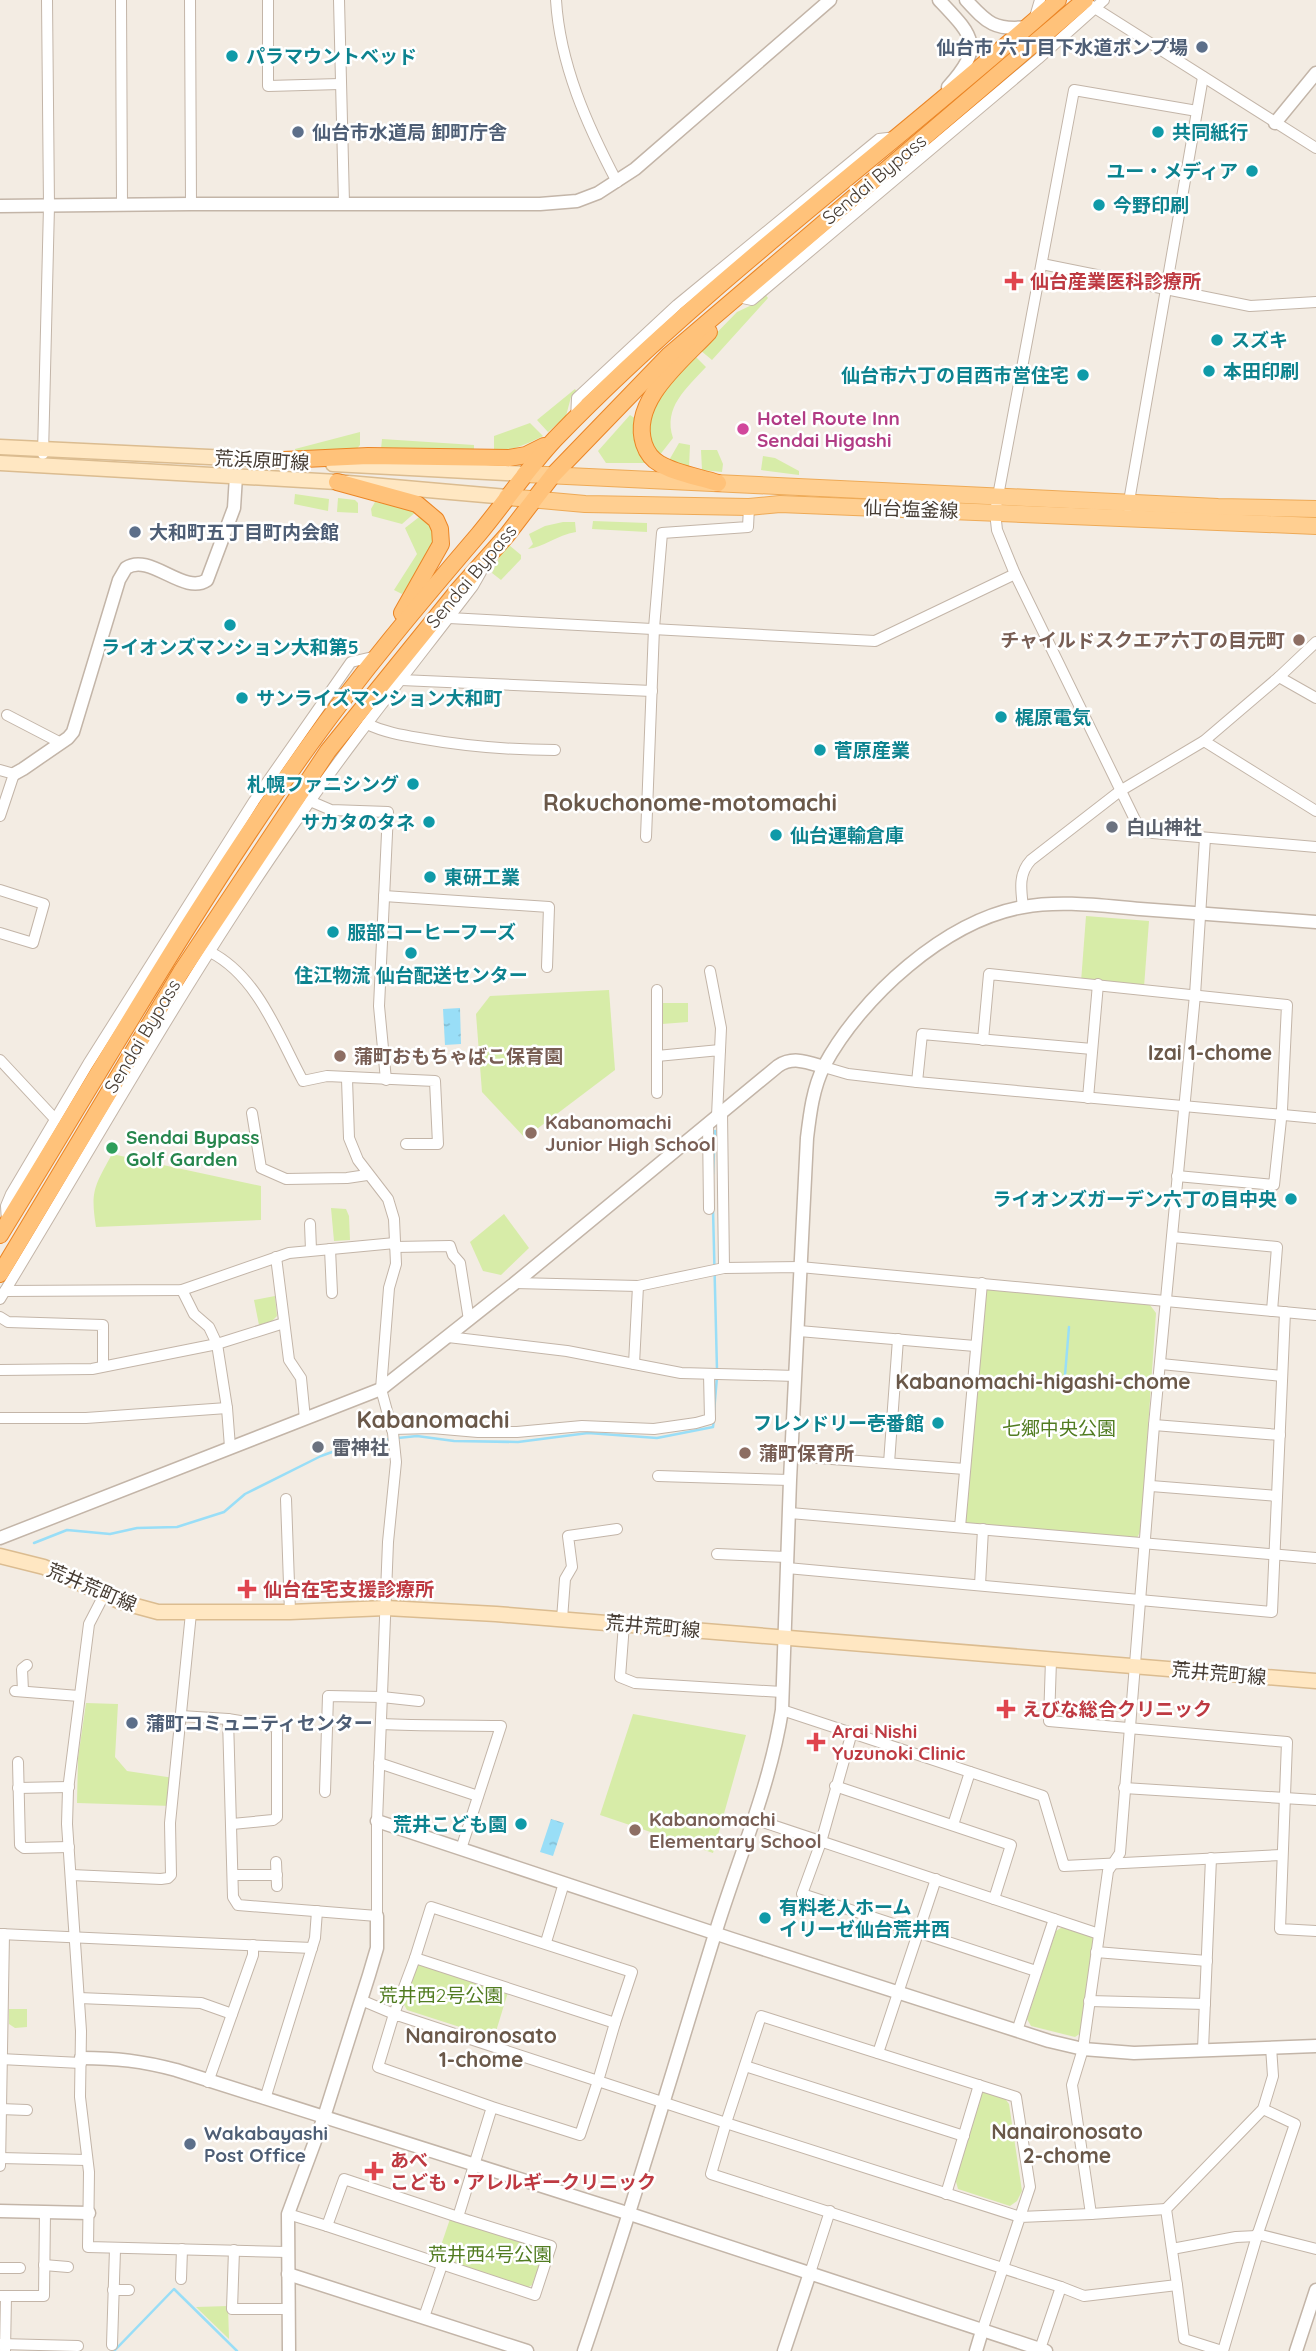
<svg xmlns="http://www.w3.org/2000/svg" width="1316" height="2351" viewBox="0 0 1316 2351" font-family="Quicksand,'Noto Sans JP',sans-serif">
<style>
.green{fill:#d7eca8}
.water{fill:url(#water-ripples)}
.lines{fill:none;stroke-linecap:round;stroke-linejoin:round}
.stream{stroke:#99def7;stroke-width:2.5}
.minor-casing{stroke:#c3b5a8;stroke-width:12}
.tertiary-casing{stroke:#c3b5a8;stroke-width:15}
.secondary-casing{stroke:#dbbc90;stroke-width:17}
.primary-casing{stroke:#eeaa57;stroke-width:18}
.trunk-casing{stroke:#eb8525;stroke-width:18}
.minor{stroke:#fff;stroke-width:10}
.tertiary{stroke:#fff;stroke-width:12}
.secondary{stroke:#ffe7c2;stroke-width:14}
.primary{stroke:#ffcf91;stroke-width:16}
.trunk{stroke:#ffc27a;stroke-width:16}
.service-dot{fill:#5c6f8a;stroke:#fff;stroke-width:2.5}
.culture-dot{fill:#0f9aa8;stroke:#fff;stroke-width:2.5}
.health-dot{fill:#e0444e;stroke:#fff;stroke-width:2.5}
.hotel-dot{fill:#d1479c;stroke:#fff;stroke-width:2.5}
.education-dot{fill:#8d6e63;stroke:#fff;stroke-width:2.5}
.worship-dot{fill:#6b7280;stroke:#fff;stroke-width:2.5}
.leisure-dot{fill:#2e9e5b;stroke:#fff;stroke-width:2.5}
.labels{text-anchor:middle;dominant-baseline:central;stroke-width:5;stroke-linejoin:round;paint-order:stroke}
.service-label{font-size:19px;font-weight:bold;fill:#4e5e75;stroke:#fff;text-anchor:start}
.culture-label{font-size:19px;font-weight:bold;fill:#0d838f;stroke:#fff;text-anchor:start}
.street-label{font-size:19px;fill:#463c33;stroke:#fff}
.health-label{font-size:19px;font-weight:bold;fill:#be3a42;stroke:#fff;text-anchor:start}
.hotel-label{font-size:19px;font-weight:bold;fill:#b23c85;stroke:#fff;text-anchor:start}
.education-label{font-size:19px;font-weight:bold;fill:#785e54;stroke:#fff;text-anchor:start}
.worship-label{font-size:19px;font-weight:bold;fill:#5b616d;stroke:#fff;text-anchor:start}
.leisure-label{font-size:19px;font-weight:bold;fill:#27864d;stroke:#fff;text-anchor:start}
.park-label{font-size:19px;fill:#517c21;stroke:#fff}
.neighbourhood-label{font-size:21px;font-weight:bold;fill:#6a5849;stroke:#fff}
.quarter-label{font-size:23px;font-weight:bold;fill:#6a5849;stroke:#fff}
</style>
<defs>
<pattern id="water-ripples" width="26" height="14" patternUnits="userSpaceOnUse" patternTransform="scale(1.75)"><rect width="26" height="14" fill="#99def7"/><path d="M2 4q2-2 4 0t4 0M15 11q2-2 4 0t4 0" fill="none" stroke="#85bfd4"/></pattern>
</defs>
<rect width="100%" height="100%" fill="#f3ece3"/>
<!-- green -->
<g class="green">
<path d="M765 294 768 298 712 360 700 350 737 312 754 304Z"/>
<path d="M694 355 706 367C686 389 663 407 673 438L659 456 653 451 647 419 659 394Z"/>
<path d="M575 389 577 392 571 397 566 416 548 432 537 420Z"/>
<path d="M630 415 636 419 646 460 645 463H606L598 451Z"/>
<path d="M530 423 543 436C527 444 513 451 494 450V436Z"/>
<path d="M360 432V445L356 450 295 453V449Z"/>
<path d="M382 439 474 445V455L381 449Z"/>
<path d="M679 443 690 445 689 467 668 462Z"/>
<path d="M701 450H717L723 464 722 472 702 470Z"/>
<path d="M763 456 775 458 799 471V475L761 470Z"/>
<path d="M295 494 329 499 328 511 294 504Z"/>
<path d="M338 498 355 500 358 503V513L337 512Z"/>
<path d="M375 502 418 510 402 524 372 516 371 509Z"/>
<path d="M423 514C426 518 432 523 434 528 441 544 412 581 402 594L394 590 417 554 405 528Z"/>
<path d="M593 521 647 523V532L592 529Z"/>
<path d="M563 522H575L576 532C557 535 542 548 528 549L533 544 529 534 545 526Z"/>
<path d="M509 545 521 555V559L501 580 492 573 500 556Z"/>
<path d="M1086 916 1149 921 1144 987 1081 982Z"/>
<path d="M609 990 615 1070 525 1138 482 1092 476 1014 490 996Z"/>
<path d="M662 1003H688V1022L662 1024Z"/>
<path d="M112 1154 261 1186V1220L96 1227C90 1190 95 1186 112 1154Z"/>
<path d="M331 1208 346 1209 349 1216 350 1240 334 1241Z"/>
<path d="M504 1214 529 1248 501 1275 483 1271 470 1242Z"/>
<path d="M989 1288 1150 1305 1156 1313 1141 1530 1137 1538 960 1527 983 1293Z"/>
<path d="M275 1296 277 1316 272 1321 259 1325 254 1300Z"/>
<path d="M86 1703 118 1704 115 1757 127 1771 174 1778 172 1806 77 1803 78 1758Z"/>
<path d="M633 1714 746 1735 713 1853 600 1815Z"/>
<path d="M1064 1926 1093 1937 1096 1941 1081 2033 1075 2037 1031 2026 1027 2019 1056 1931Z"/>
<path d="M419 1963 508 1992 494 2038 407 2010 403 2003 416 1966Z"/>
<path d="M9 2009H27V2027L15 2028 9 2024Z"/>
<path d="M987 2091 1003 2096 1009 2104 1022 2191 1017 2201 1010 2206 958 2189 955 2178 981 2094Z"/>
<path d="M450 2219 538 2247 543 2255 532 2285 527 2288 436 2260Z"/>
<path d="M228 2306 229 2339 196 2307Z"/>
</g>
<!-- water -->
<g class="water">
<path d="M460 1008 461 1044 445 1045 443 1009Z"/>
<path d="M551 1819 564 1823 553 1856 540 1852Z"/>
</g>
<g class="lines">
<!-- stream -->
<g class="stream">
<path d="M713 1174 715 1131"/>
<path d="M713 1209 717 1370"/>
<path d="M1064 1387 1069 1327"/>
<path d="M714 1412 717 1377"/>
<path d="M34 1543 67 1530 110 1534 137 1528 177 1527 224 1512 245 1494 321 1456 360 1442 417 1436 454 1441 518 1442 588 1433 657 1438 713 1427 714 1418"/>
<path d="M114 2351 174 2289 237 2351"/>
</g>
<defs>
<g id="minor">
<path d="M121 0 122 205"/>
<path d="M190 0 191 204"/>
<path d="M268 0V86L340 84"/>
<path d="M339 0 344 203"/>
<path d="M556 0C560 65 587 125 617 182"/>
<path d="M1090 5 1316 148"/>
<path d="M1035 17 1040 0"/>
<path d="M1197 111 1074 90 995 512 997 530 1015 574 1141 832 1316 847"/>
<path d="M1042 264 1250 306 1316 302"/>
<path d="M738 297 752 300 1038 59 1104 0"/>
<path d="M576 419 577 398 677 305 879 139 896 137"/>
<path d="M43 454 49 206 47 0"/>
<path d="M1128 507 1203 77"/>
<path d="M449 618 875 641 1015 574"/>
<path d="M1279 677 1316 698"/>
<path d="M401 680 652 691"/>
<path d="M7 715 61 743"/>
<path d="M367 724C384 732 401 735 419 738 464 746 509 750 555 750"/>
<path d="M1204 741 1316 811"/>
<path d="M0 770 14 774 0 816"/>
<path d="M310 801 331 810 388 812 379 1006 386 1080"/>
<path d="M646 837 654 628 662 533 748 527 749 507"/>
<path d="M0 890 44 904 33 943 0 933"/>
<path d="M384 896 549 907 547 967"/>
<path d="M1023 907C1021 890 1018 874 1031 860L1120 791 1204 741 1279 677 1316 642"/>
<path d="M210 952C258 976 279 1037 303 1081L327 1076 435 1081 438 1144H406"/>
<path d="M710 971 721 1028 720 1050"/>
<path d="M657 990V1056L720 1050 717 1116"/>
<path d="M983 1040 989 974 1287 1005 1282 1110 1274 1185 1177 1176"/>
<path d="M657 1056V1093"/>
<path d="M0 1060 55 1119"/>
<path d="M824 1067 848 1074 917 1082 1316 1118"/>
<path d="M917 1082 922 1034 1092 1049"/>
<path d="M1088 1098 1098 984"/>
<path d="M722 1112 724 1268"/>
<path d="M252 1113 261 1168 286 1179 347 1178 367 1175"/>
<path d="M708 1124 709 1209"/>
<path d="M7 1222 6 1206 11 1194 88 1064 254 801 351 662 377 656"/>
<path d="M310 1224 311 1250"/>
<path d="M1172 1237 1277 1247 1272 1311"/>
<path d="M395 1247 450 1246 453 1255 460 1263 469 1320"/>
<path d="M330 1249 332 1293"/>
<path d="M276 1257 289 1360 301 1378 305 1419"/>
<path d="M515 1283 638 1286 724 1268 800 1267 1316 1315"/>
<path d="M182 1290 194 1314 209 1327 217 1344 227 1408 230 1447"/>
<path d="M5 1291 182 1290 289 1253 395 1243"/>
<path d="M0 1299C96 1142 186 979 292 827 349 744 412 666 473 586L481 572"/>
<path d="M0 1317 8 1322 103 1325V1365"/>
<path d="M799 1331 975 1346"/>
<path d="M448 1337 567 1351 681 1373 796 1376"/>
<path d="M634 1364 638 1286"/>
<path d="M1161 1364 1282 1376"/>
<path d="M0 1370 92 1369 217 1344 284 1323"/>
<path d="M0 1418H86L227 1408"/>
<path d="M1154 1425 1280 1435"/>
<path d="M392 1429 432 1428 478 1432H517L582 1426 654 1429 696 1423 710 1419 709 1374"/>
<path d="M792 1456 965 1469"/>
<path d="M889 1463 898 1339"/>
<path d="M658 1476 790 1480"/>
<path d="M1151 1486 1277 1496"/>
<path d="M286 1499 290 1612"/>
<path d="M790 1513 1316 1558"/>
<path d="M960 1527 982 1283"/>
<path d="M717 1554 787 1557"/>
<path d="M787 1568 1272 1612 1285 1312"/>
<path d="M980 1585 983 1529"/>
<path d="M104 1595 89 1624 68 1790 67 1824 81 2031 80 2097 89 2172 88 2247 287 2252"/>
<path d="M562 1619 565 1579 572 1567 568 1536 617 1529"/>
<path d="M624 1624 620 1677 635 1683 782 1692"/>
<path d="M1051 1660 1049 1721 1287 1742 1280 1929 1316 1931"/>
<path d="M15 1691 79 1696"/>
<path d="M23 1691 22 1669 27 1665"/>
<path d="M782 1710 1043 1796 1064 1866 1281 1855"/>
<path d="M181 1716 228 1719 277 1727V1817L273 1820 232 1824"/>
<path d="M228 1719 233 1897 238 1905 377 1916V1821L388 1542 396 1462 393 1433 381 1389 389 1288 396 1264 394 1219 388 1199 358 1160 349 1138 347 1079"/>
<path d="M381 1724C421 1726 461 1725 501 1726L461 1849"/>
<path d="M852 1732 821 1842 802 1894 1036 1971"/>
<path d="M18 1762 20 1845 24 1848 69 1847"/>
<path d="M379 1763 478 1796"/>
<path d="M835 1786 1011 1845 994 1899"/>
<path d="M18 1788 69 1787"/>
<path d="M1124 1788 1316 1800"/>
<path d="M325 1792 328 1696 382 1697 419 1701"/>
<path d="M754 1819 1099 1934"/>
<path d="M953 1825 970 1772"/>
<path d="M276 1862 277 1886"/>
<path d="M71 1875 161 1879 168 1878 171 1875 170 1823 191 1613"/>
<path d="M233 1875H277"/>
<path d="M0 1934 312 1948"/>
<path d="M546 1942 564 1883"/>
<path d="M1096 1952 1207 1961"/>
<path d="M415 1958 431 1907 632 1972 615 2023"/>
<path d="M79 1998 201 2003 232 2014"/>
<path d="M361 2000 394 2014 415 1958 615 2023 598 2081 726 2123 711 2174 1061 2287"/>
<path d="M1089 2001 1205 2004"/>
<path d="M761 2016 1016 2097 1030 2187 1020 2217 726 2123Z"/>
<path d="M1017 2031 1054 1919"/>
<path d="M1203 2049 1211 1858"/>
<path d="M878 2053 936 1879"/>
<path d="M0 2059 81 2063"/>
<path d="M745 2066 964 2136"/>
<path d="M208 2082 253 1955V1945"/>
<path d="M265 2099 315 1938 317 1911"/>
<path d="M0 2109 27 2110"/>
<path d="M0 2158 87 2160"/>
<path d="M0 2166 4 1934"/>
<path d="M946 2194 979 2085"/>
<path d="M1166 2209 1091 2214 1072 2085 1083 2049 1108 1871 1120 1853 1154 1425 1195 995 1205 838"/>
<path d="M288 2214 327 2226"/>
<path d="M458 2217 344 2179 327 2226 535 2295 551 2246 458 2217 492 2107 580 2135 598 2081 394 2014 378 2067 492 2107"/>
<path d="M1257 2234 1316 2249"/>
<path d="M1172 2249 1236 2237 1257 2236"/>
<path d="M234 2250 232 2309H288"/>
<path d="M44 2265 68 2267"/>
<path d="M0 2268H20"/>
<path d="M810 2273 830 2211"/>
<path d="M181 2279 182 2249"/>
<path d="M1177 2285 1184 2339 1222 2351"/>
<path d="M113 2290H129"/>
<path d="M0 2296H44L45 2212"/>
<path d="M424 2317 442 2265"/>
<path d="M982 2331 1020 2217 1091 2214"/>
<path d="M0 2344 78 2346"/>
<path d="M112 2345 115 2249"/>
<path d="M1040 2349 1061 2287 1084 2296 1177 2285 1166 2209 1263 2109 1273 2076 1271 2047"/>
<path d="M5 2351 6 2296"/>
<path d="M1223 2351 1257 2236 1295 2124 1263 2109"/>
</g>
<g id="tertiary">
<path d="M939 0C973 36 985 46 948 87"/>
<path d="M966 0C987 23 995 31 1028 27"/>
<path d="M1275 123 1316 73"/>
<path d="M0 206 191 204H540L577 201 598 193 635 169 830 0"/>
<path d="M14 774 23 769 68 738 73 732 119 580 126 568C150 552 184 596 207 580L234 508 236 476"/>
<path d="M0 1538 381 1389 515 1283 778 1066C793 1056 807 1062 824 1067"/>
<path d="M377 1821 732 1939 1049 2041 1083 2049 1134 2053 1316 2046"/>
<path d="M81 2058C116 2058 142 2061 176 2070L630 2214 1046 2351"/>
<path d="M0 2211 89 2213"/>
<path d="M288 2274 527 2351"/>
<path d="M289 2351 288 2214 324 2117 369 1975 377 1948V1916"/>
<path d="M584 2351C631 2213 672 2073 715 1934 738 1859 770 1787 782 1710L790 1480 807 1138C810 1113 813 1088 824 1066 861 997 945 921 1023 907 1061 900 1103 906 1140 909 1199 913 1257 918 1316 922"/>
<path d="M784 2351 810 2273"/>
<path d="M976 2351 982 2331"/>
<path d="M1296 2351 1316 2290"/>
</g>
<g id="secondary">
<path d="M0 447 292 461"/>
<path d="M0 463 337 482 507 497"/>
<path d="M333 464 525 474"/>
<path d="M0 1556 44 1567 121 1602 158 1612H290L386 1608 496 1614 1316 1681"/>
</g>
<g id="primary">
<path d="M525 474 1218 507 1316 509"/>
<path d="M507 497 585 504 749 507 780 504 1316 526"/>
</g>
<g id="trunk">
<path d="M709 332C682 361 630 401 644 444 647 453 651 459 660 464 677 474 700 477 718 483"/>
<path d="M283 460 368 456 509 458 526 455 544 446"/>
<path d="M337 482 417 504 436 520 440 529 441 544 402 613"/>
<path d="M0 1235C101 1071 196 903 308 747 361 673 419 604 478 535 504 504 527 469 555 439 710 279 892 148 1058 0"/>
<path d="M0 1274 181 972 328 751 459 589 507 535 553 475 669 355 1085 0"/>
</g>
</defs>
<!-- minor casing -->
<use href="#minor" class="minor-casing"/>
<!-- tertiary casing -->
<use href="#tertiary" class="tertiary-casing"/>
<!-- secondary casing -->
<use href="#secondary" class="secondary-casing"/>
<!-- primary casing -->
<use href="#primary" class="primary-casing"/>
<!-- trunk casing -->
<use href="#trunk" class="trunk-casing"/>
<!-- minor -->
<use href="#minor" class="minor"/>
<!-- tertiary -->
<use href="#tertiary" class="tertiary"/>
<!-- secondary -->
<use href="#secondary" class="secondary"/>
<!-- primary -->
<use href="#primary" class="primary"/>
<!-- trunk -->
<use href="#trunk" class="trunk"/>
</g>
<!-- markers -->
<g class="service-dot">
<circle cx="1202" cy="47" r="7"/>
<circle cx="298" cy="132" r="7"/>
<circle cx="135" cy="532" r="7"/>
<circle cx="132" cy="1723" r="7"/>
<circle cx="190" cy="2144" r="7"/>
</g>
<g class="culture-dot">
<circle cx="232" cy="56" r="7"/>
<circle cx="1158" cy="132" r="7"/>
<circle cx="1252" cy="171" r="7"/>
<circle cx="1099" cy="205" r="7"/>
<circle cx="1217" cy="340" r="7"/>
<circle cx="1209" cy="371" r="7"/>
<circle cx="1083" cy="375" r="7"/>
<circle cx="230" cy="625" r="7"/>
<circle cx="242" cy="698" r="7"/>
<circle cx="1001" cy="717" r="7"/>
<circle cx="820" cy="750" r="7"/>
<circle cx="413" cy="784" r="7"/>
<circle cx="429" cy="822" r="7"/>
<circle cx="776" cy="835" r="7"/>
<circle cx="430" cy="877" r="7"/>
<circle cx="333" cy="932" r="7"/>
<circle cx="411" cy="953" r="7"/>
<circle cx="1291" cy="1199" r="7"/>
<circle cx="938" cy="1423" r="7"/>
<circle cx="521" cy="1824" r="7"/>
<circle cx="765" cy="1918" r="7"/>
</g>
<g class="health-dot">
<path d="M1010.5 270.5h7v7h7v7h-7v7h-7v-7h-7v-7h7z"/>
<path d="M243.5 1578.5h7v7h7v7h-7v7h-7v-7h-7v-7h7z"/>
<path d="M1002.5 1698.5h7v7h7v7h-7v7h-7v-7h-7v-7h7z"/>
<path d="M812.5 1731.5h7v7h7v7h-7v7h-7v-7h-7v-7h7z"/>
<path d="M370.5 2160.5h7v7h7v7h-7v7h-7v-7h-7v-7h7z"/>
</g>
<circle class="hotel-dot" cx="743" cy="429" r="7"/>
<g class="education-dot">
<circle cx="1299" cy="640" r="7"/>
<circle cx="340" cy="1056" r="7"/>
<circle cx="531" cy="1133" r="7"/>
<circle cx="745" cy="1453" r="7"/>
<circle cx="635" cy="1830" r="7"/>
</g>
<g class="worship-dot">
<circle cx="1112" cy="827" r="7"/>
<circle cx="318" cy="1447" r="7"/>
</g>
<circle class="leisure-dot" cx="112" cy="1148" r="7"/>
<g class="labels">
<!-- service labels -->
<g class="service-label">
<text x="1188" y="47" text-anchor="end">仙台市 六丁目下水道ポンプ場</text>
<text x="312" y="132">仙台市水道局 卸町庁舎</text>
<text x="149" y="532">大和町五丁目町内会館</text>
<text x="146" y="1723">蒲町コミュニティセンター</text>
<text x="204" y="2133">Wakabayashi<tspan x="204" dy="22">Post Office</tspan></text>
</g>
<!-- culture labels -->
<g class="culture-label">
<text x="246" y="56">パラマウントベッド</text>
<text x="1172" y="132">共同紙行</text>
<text x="1238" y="171" text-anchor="end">ユー・メディア</text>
<text x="1113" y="205">今野印刷</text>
<text x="1231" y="340">スズキ</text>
<text x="1223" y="371">本田印刷</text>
<text x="1069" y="375" text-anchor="end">仙台市六丁の目西市営住宅</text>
<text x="230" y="647" text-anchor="middle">ライオンズマンション大和第5</text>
<text x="256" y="698">サンライズマンション大和町</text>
<text x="1015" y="717">梶原電気</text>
<text x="834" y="750">菅原産業</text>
<text x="399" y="784" text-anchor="end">札幌ファニシング</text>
<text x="415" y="822" text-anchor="end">サカタのタネ</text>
<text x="790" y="835">仙台運輸倉庫</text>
<text x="444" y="877">東研工業</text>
<text x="347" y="932">服部コーヒーフーズ</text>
<text x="411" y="975" text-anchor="middle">住江物流 仙台配送センター</text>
<text x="1277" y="1199" text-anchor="end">ライオンズガーデン六丁の目中央</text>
<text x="924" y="1423" text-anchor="end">フレンドリー壱番館</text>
<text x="507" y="1824" text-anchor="end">荒井こども園</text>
<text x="779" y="1907">有料老人ホーム<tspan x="779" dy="22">イリーゼ仙台荒井西</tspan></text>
</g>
<!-- street labels -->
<g class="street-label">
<text transform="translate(874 179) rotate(-40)">Sendai Bypass</text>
<text transform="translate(262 460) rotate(3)">荒浜原町線</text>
<text transform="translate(911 509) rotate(2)">仙台塩釜線</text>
<text transform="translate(471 576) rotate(-50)">Sendai Bypass</text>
<text transform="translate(142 1036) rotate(-59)">Sendai Bypass</text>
<text transform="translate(92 1587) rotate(23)">荒井荒町線</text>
<text transform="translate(653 1626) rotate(5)">荒井荒町線</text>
<text transform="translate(1219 1673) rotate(5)">荒井荒町線</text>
</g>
<!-- health labels -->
<g class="health-label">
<text x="1030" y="281">仙台産業医科診療所</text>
<text x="263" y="1589">仙台在宅支援診療所</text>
<text x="1022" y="1709">えびな総合クリニック</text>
<text x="832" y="1731">Arai Nishi<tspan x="832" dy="22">Yuzunoki Clinic</tspan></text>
<text x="390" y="2160">あべ<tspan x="390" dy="22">こども・アレルギークリニック</tspan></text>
</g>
<!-- hotel labels -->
<g class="hotel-label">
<text x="757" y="418">Hotel Route Inn<tspan x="757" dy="22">Sendai Higashi</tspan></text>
</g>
<!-- education labels -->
<g class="education-label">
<text x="1285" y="640" text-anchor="end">チャイルドスクエア六丁の目元町</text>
<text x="354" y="1056">蒲町おもちゃばこ保育園</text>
<text x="545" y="1122">Kabanomachi<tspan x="545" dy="22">Junior High School</tspan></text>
<text x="759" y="1453">蒲町保育所</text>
<text x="649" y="1819">Kabanomachi<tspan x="649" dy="22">Elementary School</tspan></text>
</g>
<!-- worship labels -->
<g class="worship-label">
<text x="1126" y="827">白山神社</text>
<text x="332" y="1447">雷神社</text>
</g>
<!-- leisure labels -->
<g class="leisure-label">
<text x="126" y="1137">Sendai Bypass<tspan x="126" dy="22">Golf Garden</tspan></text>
</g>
<!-- park labels -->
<g class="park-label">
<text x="1059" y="1428">七郷中央公園</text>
<text x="441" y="1995">荒井西2号公園</text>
<text x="490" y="2254">荒井西4号公園</text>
</g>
<!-- neighbourhood labels -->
<g class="neighbourhood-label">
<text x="1210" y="1052">Izai 1-chome</text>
<text x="1043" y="1381">Kabanomachi-higashi-chome</text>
<text x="481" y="2035">Nanaironosato<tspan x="481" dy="24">1-chome</tspan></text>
<text x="1067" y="2131">Nanaironosato<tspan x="1067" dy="24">2-chome</tspan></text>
</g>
<!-- quarter labels -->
<g class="quarter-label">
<text x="690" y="802">Rokuchonome-motomachi</text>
<text x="433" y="1419">Kabanomachi</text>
</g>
</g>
</svg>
